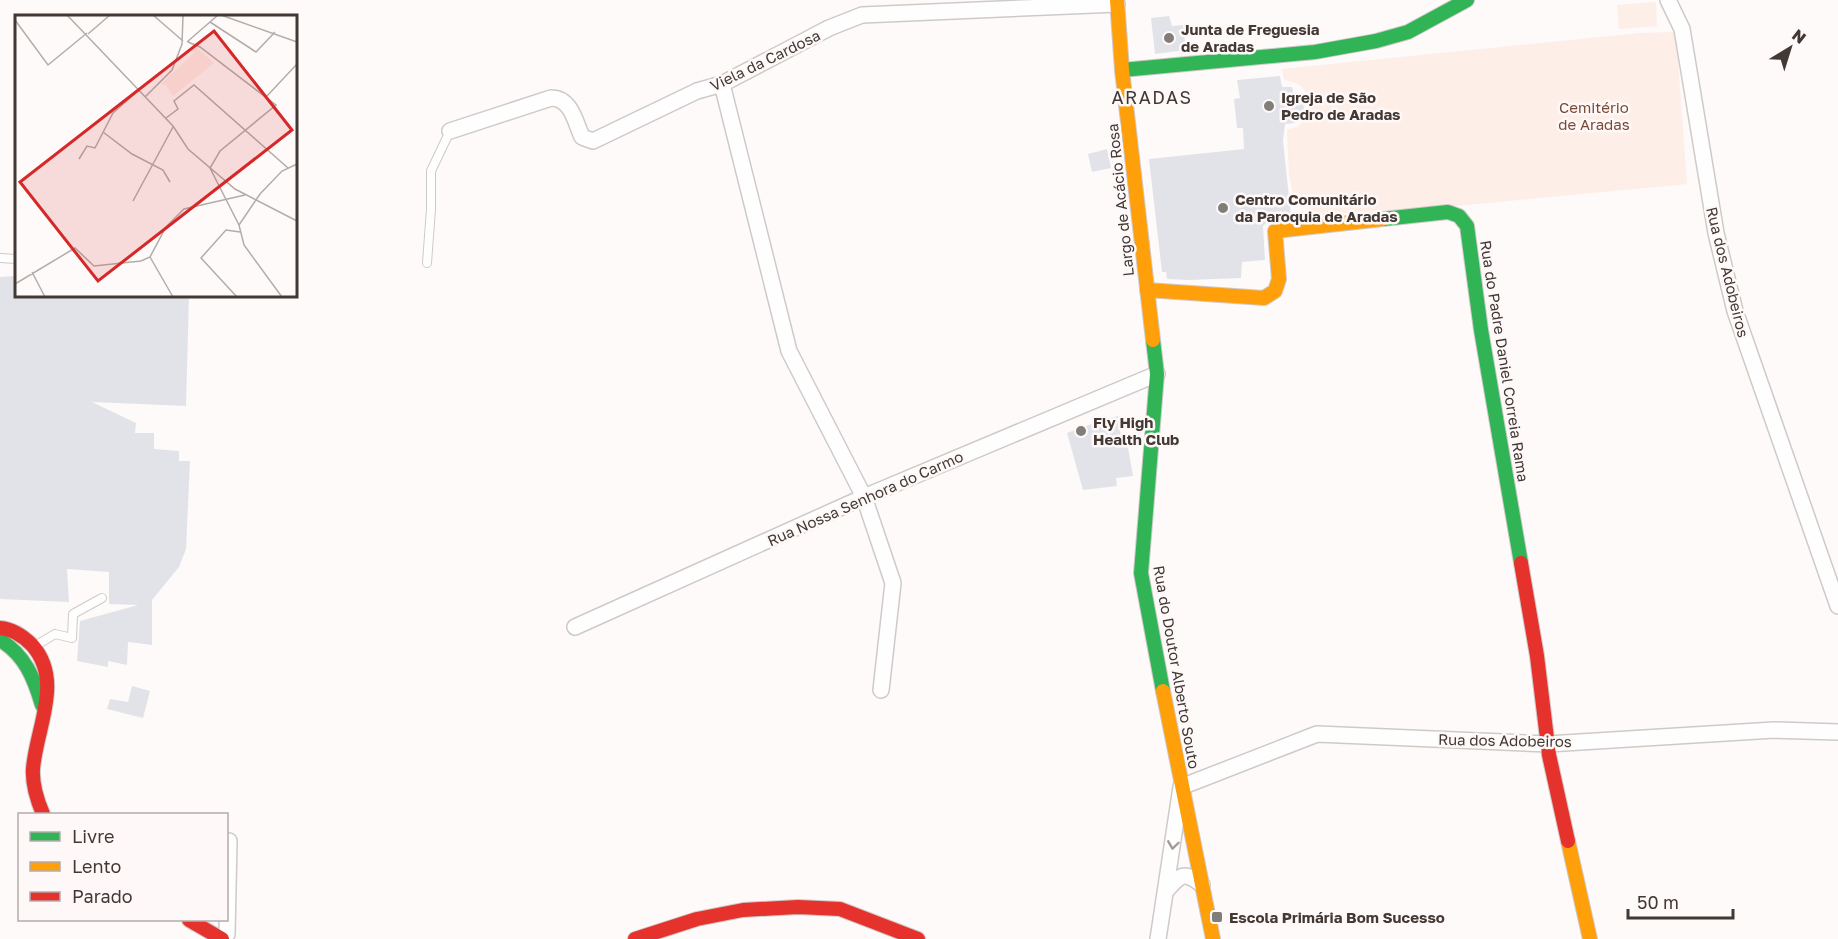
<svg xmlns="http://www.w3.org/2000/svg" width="1838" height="939" viewBox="0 0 1838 939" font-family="'Golos Text',sans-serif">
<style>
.green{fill:#fdeee8}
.building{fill:#e2e3e9}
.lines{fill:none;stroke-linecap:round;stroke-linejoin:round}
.lane-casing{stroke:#cfcac8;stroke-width:10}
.street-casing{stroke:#cfcac8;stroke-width:18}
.fast-casing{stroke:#cfcac8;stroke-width:16}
.slow-casing{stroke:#cfcac8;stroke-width:16}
.jam-casing{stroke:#cfcac8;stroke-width:16}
.lane{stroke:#fffefe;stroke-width:8}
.street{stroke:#fffefe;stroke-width:15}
.fast{stroke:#30b455;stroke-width:14}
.slow{stroke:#ff9f0a;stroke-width:14}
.jam{stroke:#e5322d;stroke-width:14}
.oneway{stroke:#a09c9a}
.poi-dot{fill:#837d7a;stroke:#fef9f8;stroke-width:2}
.labels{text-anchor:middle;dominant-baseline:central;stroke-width:5;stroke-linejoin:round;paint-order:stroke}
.poi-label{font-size:15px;font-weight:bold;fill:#423935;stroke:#fef9f8;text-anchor:start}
.street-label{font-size:15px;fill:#423935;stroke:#fef9f8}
.park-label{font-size:15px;fill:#7b4a35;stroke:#fef9f8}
.quarter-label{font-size:18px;letter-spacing:1.5px;fill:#423935;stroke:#fef9f8}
.inset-road{fill:none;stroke:#b2adab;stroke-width:1.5}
.view{fill:#d62828;fill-opacity:0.15;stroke:#d62828;stroke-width:3}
.inset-edge{fill:none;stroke:#423935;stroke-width:3}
</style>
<rect width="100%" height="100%" fill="#fdfaf9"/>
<!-- green -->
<g class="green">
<path d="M1656 2 1657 26 1619 29 1617 5Z"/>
<path d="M1676 32 1687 184 1456 206 1318 215 1293 195 1289 174 1287 130 1299 126C1312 105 1314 85 1284 80L1282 69 1640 33Z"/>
</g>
<!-- building -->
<g class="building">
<path d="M1169 16 1172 26 1183 25 1186 50 1155 54 1151 18Z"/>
<path d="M1280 76 1282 87H1292L1294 95 1303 93 1304 112 1295 115V123L1285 124 1283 141 1291 216 1273 218 1263 226 1265 260 1242 262 1241 278 1189 280 1167 279 1166 272H1162L1149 159 1244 149 1243 128H1237L1234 99 1240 98 1237 80Z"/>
<path d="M1107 149 1111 168 1092 172 1088 154Z"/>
<path d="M16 276V296H189L186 406 92 402 136 423 135 433H154V449L179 451V461H190L186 549 179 567 152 600V645L128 642 127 665 108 661V667L77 661 80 621 138 605 109 604V572L67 569 69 602 0 599V277Z"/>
<path d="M1118 416 1122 443 1127 442 1133 476 1116 478 1117 486 1083 490 1067 433 1105 419Z"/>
<path d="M132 686 150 691 143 718 107 709 110 699 128 702Z"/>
</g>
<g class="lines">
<defs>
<g id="lane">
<path d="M0 258 16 259"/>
<path d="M427 263 431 209V171L450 131"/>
<path d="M35 646 55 634 72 638 73 614 102 598"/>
</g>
<g id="street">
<path d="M1668 0 1682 29 1716 233 1735 311 1838 606"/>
<path d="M722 84 789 351 864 497 893 583 881 690"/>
<path d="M450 131 551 98C571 98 575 121 582 137L593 141 697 91 722 84 829 28 862 15 1117 4"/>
<path d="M575 627 864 497 1157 374"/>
<path d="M1166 891C1180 875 1184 870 1202 885"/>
<path d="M224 939 227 934 229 841"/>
<path d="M1158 939 1181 787 1317 734 1548 744 1774 730 1838 732"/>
</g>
<g id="fast">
<path d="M1122 70 1315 52 1376 41 1408 32 1467 0"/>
<path d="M1383 219 1448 212 1459 216 1467 226 1481 330 1521 563"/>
<path d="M1153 340 1157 374 1141 573 1163 691"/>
<path d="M0 640C25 655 34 678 42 705"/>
</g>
<g id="slow">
<path d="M1117 0 1122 70 1153 340"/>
<path d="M1147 290 1264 298 1275 291 1279 279 1275 231 1383 219"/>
<path d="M1163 691 1213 939"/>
<path d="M1568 841 1590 939"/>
</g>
<g id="jam">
<path d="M1521 563 1537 656 1549 755 1568 841"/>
<path d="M0 628C13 629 23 636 32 645 64 681 36 728 33 769 32 785 37 800 43 814"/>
<path d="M189 920 222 939"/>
<path d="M635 939 697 919 743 910 798 907 840 909 918 939"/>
</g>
</defs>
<!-- lane casing -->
<use href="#lane" class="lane-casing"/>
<!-- street casing -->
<use href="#street" class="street-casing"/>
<!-- fast casing -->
<use href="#fast" class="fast-casing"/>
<!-- slow casing -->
<use href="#slow" class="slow-casing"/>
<!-- jam casing -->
<use href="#jam" class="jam-casing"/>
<!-- lane -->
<use href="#lane" class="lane"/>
<!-- street -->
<use href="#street" class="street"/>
<!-- fast -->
<use href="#fast" class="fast"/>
<!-- slow -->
<use href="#slow" class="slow"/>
<!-- jam -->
<use href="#jam" class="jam"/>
</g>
<!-- one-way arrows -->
<defs><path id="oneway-chevron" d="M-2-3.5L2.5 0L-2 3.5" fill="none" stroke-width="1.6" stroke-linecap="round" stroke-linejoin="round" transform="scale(1.5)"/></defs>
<use class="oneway" href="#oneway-chevron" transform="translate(1173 845) rotate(98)"/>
<!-- markers -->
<g class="poi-dot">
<circle cx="1169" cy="38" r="6"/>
<circle cx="1269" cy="106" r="6"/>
<circle cx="1223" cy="208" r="6"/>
<circle cx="1081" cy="431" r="6"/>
<rect x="1211" y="911" width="12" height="12" rx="3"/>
</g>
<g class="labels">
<!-- poi labels -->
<g class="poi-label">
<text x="1181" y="29">Junta de Freguesia<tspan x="1181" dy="17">de Aradas</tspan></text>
<text x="1281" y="97">Igreja de São<tspan x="1281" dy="17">Pedro de Aradas</tspan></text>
<text x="1235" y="199">Centro Comunitário<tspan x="1235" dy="17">da Paroquia de Aradas</tspan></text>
<text x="1093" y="422">Fly High<tspan x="1093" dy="17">Health Club</tspan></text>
<text x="1229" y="917">Escola Primária Bom Sucesso</text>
</g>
<!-- street labels -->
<g class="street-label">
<text transform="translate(765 60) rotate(-26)">Viela da Cardosa</text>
<text transform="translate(1120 200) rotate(-96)">Largo de Acácio Rosa</text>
<text transform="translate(1728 272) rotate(76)">Rua dos Adobeiros</text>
<text transform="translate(1505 361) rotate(81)">Rua do Padre Daniel Correia Rama</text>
<text transform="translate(865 498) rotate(-24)">Rua Nossa Senhora do Carmo</text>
<text transform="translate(1177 667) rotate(80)">Rua do Doutor Alberto Souto</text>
<text transform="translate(1505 740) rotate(1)">Rua dos Adobeiros</text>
</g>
<!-- park labels -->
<g class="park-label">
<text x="1594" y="107">Cemitério<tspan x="1594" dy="17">de Aradas</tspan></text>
</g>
<!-- quarter labels -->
<g class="quarter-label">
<text x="1152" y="97">ARADAS</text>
</g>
</g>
<!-- overview -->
<g transform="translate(15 15)">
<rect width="282" height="282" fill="#fdfaf9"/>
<path d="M180 31 199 48 158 81 151 70 146 69 179 38 176 34Z" fill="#fdeee8"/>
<path class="inset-road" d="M52 0 158 111 173 134 220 174 282 206M138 0 168 26M206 0 282 27M0 5 33 50 72 18M195 7 241 37 260 17M73 19 95 0M172 27 203 0M173 27 185 32 261 90 205 136 195 153 224 210 229 230 267 282M252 81 282 49M130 82 157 55 167 29 168 0M151 103 163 94 159 86 179 70 273 153M88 117 117 139 148 155 155 167M64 144 72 131 80 133 98 98 124 75M118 186 158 112M224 210 245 179 267 156 282 149M135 242 158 282M17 257 30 282M0 269 60 233 79 251 126 246 135 242 151 212 169 194 230 180M222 282 186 243 211 215 225 217"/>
<path class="view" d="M199 16 277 115 83 266 5 167Z"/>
<rect width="282" height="282" class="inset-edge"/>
</g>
<!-- legend -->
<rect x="18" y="813" width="210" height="108" fill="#fef9f8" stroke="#b3acaa" stroke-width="1.5"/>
<rect x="30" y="832" width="30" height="9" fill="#30b455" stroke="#b3acaa" stroke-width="1.5"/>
<text x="72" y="843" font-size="18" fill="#423935">Livre</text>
<rect x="30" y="862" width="30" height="9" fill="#ff9f0a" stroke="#b3acaa" stroke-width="1.5"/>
<text x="72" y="873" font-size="18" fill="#423935">Lento</text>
<rect x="30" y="892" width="30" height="9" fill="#e5322d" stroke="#b3acaa" stroke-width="1.5"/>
<text x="72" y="903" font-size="18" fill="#423935">Parado</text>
<!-- north arrow -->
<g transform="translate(1790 48) rotate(38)" stroke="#fef9f8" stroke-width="4.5" paint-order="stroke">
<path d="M0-4.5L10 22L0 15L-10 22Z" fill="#423935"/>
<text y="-9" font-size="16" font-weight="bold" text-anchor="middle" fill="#423935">N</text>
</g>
<!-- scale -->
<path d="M1628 909v9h105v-9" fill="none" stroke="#423935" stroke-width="3"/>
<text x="1637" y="909" font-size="18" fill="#423935" stroke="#fef9f8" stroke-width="4.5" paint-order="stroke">50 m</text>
</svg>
